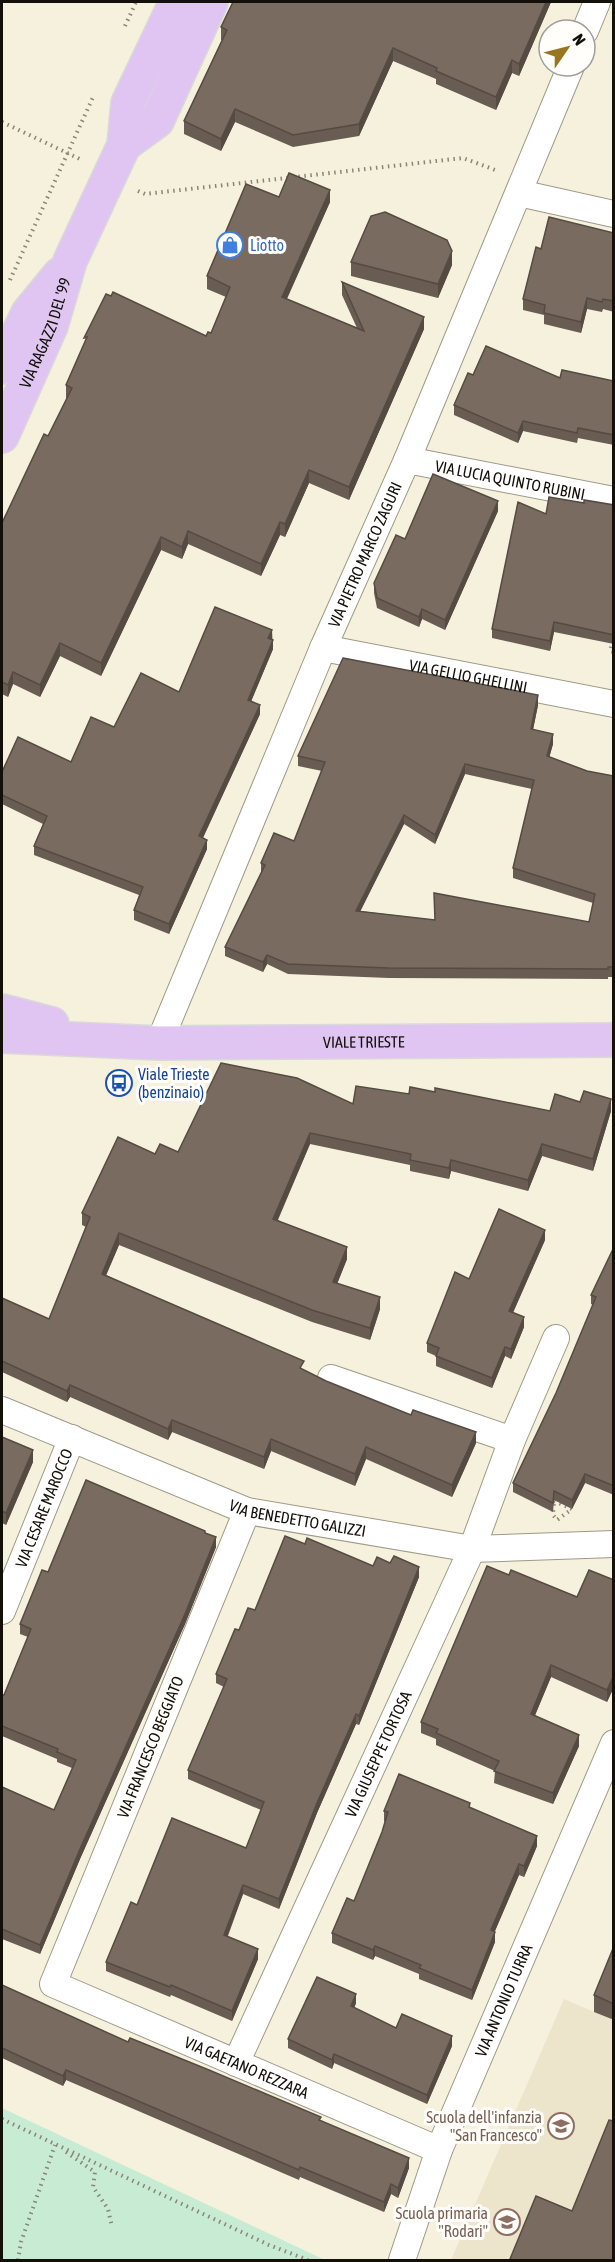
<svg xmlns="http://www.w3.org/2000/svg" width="615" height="2262" viewBox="0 0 615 2262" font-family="'Asap Condensed',sans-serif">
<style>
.built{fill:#ece5cb}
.green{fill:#c7ecd3}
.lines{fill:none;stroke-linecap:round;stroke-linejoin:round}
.minor-casing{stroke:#9e9a88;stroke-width:28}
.primary-casing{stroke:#d9d9d8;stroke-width:36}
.path{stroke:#898678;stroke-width:4;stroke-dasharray:1.5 4.5;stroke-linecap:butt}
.minor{stroke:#fff;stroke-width:26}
.primary{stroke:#e0c5f2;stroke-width:33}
.wall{fill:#695c53;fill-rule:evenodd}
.shaded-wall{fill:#554b43}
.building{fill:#7a6b60;stroke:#554b43;stroke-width:1.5;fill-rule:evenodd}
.labels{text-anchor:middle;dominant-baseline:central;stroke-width:6;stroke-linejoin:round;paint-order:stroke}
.shop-label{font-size:16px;fill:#366cbe;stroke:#fffefa;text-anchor:start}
.street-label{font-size:16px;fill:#121009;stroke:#fffefa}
.transit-label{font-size:16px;fill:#164399;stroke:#fffefa;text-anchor:start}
.education-label{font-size:16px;fill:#785e54;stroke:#fffefa;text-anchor:end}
</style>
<rect width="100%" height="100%" fill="#f6f1dd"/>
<!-- built -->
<path class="built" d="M564 1999 613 2020V2260H451Z"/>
<!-- green -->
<path class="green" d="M2 2108 325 2260H2Z"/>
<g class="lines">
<defs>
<g id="minor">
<path d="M585 31 597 2"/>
<path d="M519 193 614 214"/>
<path id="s1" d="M407 460 614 500"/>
<path id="s2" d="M323 648 614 704"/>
<path id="s3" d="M159 1043 323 648 407 460 571 66"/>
<path d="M331 1378 512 1440"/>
<path id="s4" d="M2 1410 247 1511 472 1549 614 1544"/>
<path id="s5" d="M247 1511 53 1984 439 2150"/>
<path id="s6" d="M2 1611 72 1438"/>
<path id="s7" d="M236 2063 472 1549 512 1440 556 1338"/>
<path id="s8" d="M402 2260 439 2150 614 1743"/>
</g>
<g id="primary">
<path d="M124 145 157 121 211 2"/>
<path d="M2 367 28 313 60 274"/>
<path id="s9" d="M2 436 51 326 70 261 124 145 128 103 176 2"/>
<path d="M2 1011 52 1024"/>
<path id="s10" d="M2 1036 159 1043 614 1040"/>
</g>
</defs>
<!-- minor casing -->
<use href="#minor" class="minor-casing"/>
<!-- primary casing -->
<use href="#primary" class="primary-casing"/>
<!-- path -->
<g class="path">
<path d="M125 26 136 2"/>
<path d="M2 122 82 160"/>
<path d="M138 191 145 194 463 158 498 171"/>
<path d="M10 280 94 95"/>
<path d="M614 635 610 651 614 652"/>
<path d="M554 1501 572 1509 557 1520 553 1515Z"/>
<path d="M2 2119 269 2245 308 2260"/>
<path d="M66 2152 95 2172 93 2187 108 2209 112 2227"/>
<path d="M18 2260 21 2242 55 2145"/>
</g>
<!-- minor -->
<use href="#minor" class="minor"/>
<!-- primary -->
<use href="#primary" class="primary"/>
</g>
<!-- wall -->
<g class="wall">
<path d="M233 2H551L519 76 512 73 496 110 436 84V79L393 61 359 136 293 147 235 122 221 151 184 134V121L222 40H221V27Z"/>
<path d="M279 197 330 202 287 299 357 328 342 295V282L424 329 349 500 309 483 285 537 280 535 261 576 188 544 182 559 161 550 101 676 60 656 40 697 13 684 8 697 2 694V523L48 436 67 398H66V385L206 336 211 333 226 297 207 289V276Z"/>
<path d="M614 233V312L603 309 602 312 587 309 581 333 544 324V315L523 310V299L541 249Z"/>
<path d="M351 262 452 265 438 298 351 276Z"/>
<path d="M473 375 614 381V445L578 438 577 443 523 431 518 443 454 415V405Z"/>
<path d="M584 503 614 505V644L554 632 550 651 492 638V629L546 514Z"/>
<path d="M498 511 445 630 422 619 419 627 377 608 374 593V583L405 539Z"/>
<path d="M272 630 273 649 251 701 260 714 203 838 207 849 169 934 134 920V910L139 895 34 855V846L43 824 2 804V772L71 762 114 727 179 692Z"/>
<path d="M538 705 533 730 553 744 549 757 587 771 614 776V977H608V979L389 978 288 974 267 964 263 972 225 956V947L261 873V863L294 841 322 771 298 766V756ZM465 774 532 789 513 868V878L593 903 589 922 435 920 360 911 404 824 435 844Z"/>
<path d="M435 1092 550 1111H611L593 1171 542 1156 528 1191 451 1171 449 1179 410 1171V1165L310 1144 278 1220 347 1259 337 1284 380 1309 370 1340 312 1322 119 1245 106 1275 326 1381 476 1443 452 1497 366 1459 355 1486 271 1451 264 1469 172 1432 168 1440 70 1397 67 1402 2 1372V1298L49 1319 86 1227 82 1225V1213L155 1154 178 1152 353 1104 409 1094Z"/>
<path d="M545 1240 513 1313 524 1327 511 1359 505 1356 492 1388 436 1366V1356L427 1352V1343L469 1279Z"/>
<path d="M614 1247V1495L585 1483 572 1509 554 1500 553 1512 513 1492V1483L556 1393 593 1305 591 1304V1295Z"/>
<path d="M2 1437 33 1462 6 1525 2 1523Z"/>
<path d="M205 1533 216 1547 185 1624 80 1859 40 1954 2 1939V1787L54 1810 72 1768 57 1762V1759L2 1736V1695H4L28 1637 20 1634V1624L48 1572Z"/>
<path d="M305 1544 373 1566 419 1577 359 1725 356 1724 317 1813 279 1909 243 1894 228 1936 258 1959 232 2021 171 1995 170 1997 106 1971V1962L137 1905 246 1848 261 1810 188 1779V1770L224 1687 216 1683V1674L239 1630Z"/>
<path d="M509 1575 577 1597 614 1580V1687L607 1702 551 1677 535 1715 579 1746 553 1804 494 1783 495 1771 436 1745V1739L421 1733V1722Z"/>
<path d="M470 1808 537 1846 524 1877 519 1875 495 1931V1942L472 2000 419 1979V1974L375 1956 373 1960 332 1943V1933L354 1901 382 1832 385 1822 384 1821V1811Z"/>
<path d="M614 1946V2020L594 2012V1995Z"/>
<path d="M2 1985 128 2042 321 2121 409 2168 398 2198 391 2194 384 2212 300 2177 299 2180 66 2080 63 2086 2 2058Z"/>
<path d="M356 2003 354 2008 396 2028 452 2046 427 2104 334 2063 332 2069 288 2048V2039Z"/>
</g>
<!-- shaded-wall -->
<g class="shaded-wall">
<path d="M546 2H551L519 76V64Z"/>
<path d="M393 48V61L359 136V124Z"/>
<path d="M512 60V73L496 110V97Z"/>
<path d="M235 109V122L221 151V139Z"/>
<path d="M330 190V202L282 309V297Z"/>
<path d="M452 251V265L438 298V284Z"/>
<path d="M587 298V309L581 333V322Z"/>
<path d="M424 317V329L349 500V487Z"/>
<path d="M523 421V431L518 443V433Z"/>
<path d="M309 470V483L285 537V524Z"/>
<path d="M498 501V511L445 630V620Z"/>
<path d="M280 522V535L261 576V564Z"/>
<path d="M188 531V544L182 559V547Z"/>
<path d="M161 537V550L101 676V663Z"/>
<path d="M422 609V619L419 627V617Z"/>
<path d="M554 622V632L550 651V641Z"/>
<path d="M272 630V640L268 638Z"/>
<path d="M273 640V649L248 709V700Z"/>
<path d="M60 643V656L40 697V685Z"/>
<path d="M13 672V684L8 697V685Z"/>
<path d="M538 695V705L531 739V729Z"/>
<path d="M260 705V714L199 846V836Z"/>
<path d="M553 734V744L547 766V756Z"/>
<path d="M465 764V774L435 844V835Z"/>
<path d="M404 815V824L356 920V911Z"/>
<path d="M207 840V849L169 934V924Z"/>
<path d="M267 955V964L263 972V962Z"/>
<path d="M611 1099V1111L593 1171V1159Z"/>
<path d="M310 1133V1144L273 1230V1219Z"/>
<path d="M542 1144V1156L528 1191V1180Z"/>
<path d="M451 1160V1171L449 1179V1168Z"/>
<path d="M545 1230V1240L509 1321V1311Z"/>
<path d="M119 1233V1245L102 1285V1274Z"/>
<path d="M347 1247V1259L333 1294V1282Z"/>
<path d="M380 1297V1309L370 1340V1328Z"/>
<path d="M524 1317V1327L511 1359V1349Z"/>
<path d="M505 1347V1356L492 1388V1378Z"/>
<path d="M70 1385V1397L67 1402V1391Z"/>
<path d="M172 1420V1432L168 1440V1429Z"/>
<path d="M476 1432V1443L452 1497V1485Z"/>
<path d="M271 1439V1451L264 1469V1457Z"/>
<path d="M366 1447V1459L355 1486V1474Z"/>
<path d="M33 1450V1462L6 1525V1513Z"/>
<path d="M585 1474V1483L572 1509V1500Z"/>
<path d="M216 1537V1547L185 1624 80 1859 40 1954V1945L80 1849Z"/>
<path d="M419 1567V1577L359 1725V1716Z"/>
<path d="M551 1665V1677L531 1725V1714Z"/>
<path d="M614 1675V1687L607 1702V1690Z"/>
<path d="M356 1714V1724L317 1813 279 1909V1899L317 1803Z"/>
<path d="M579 1735V1746L553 1804V1793Z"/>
<path d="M537 1836V1846L524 1877V1866Z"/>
<path d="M519 1864V1875L491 1940V1930Z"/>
<path d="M243 1885V1894L224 1944V1935Z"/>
<path d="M495 1932V1942L472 2000V1990Z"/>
<path d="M375 1946V1956L373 1960V1950Z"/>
<path d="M258 1949V1959L232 2021V2011Z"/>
<path d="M356 1994V2003L351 2016V2006Z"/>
<path d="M452 2036V2046L427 2104V2095Z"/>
<path d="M334 2054V2063L332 2069V2060Z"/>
<path d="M66 2070V2080L63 2086V2076Z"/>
<path d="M409 2158V2168L398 2198V2188Z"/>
<path d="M391 2184V2194L384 2212V2202Z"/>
</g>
<!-- building -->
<g class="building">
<path d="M233 2H546L519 64 512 60 496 97 436 71 437 68 393 48 359 124 293 135 235 109 221 139 184 121 227 30 221 27Z"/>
<path d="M289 173 330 190 282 297 364 331 342 282 424 317 349 487 309 470 285 524 280 522 261 564 188 531 182 547 161 537 101 663 60 643 40 685 13 672 8 685 2 682V523L44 434 48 436 72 388 66 385 87 337 84 338 106 294 111 296 113 292 206 336 208 332 211 333 230 287 207 276 246 184 279 197Z"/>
<path d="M385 212 447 240 452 251 438 284 351 262 371 216Z"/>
<path d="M549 217 614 233V301L603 299 602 302 587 298 581 322 544 313 545 305 523 299 536 247 541 249Z"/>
<path d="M486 346 560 378 562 370 614 381V435L578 428 577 433 523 421 518 433 454 405 468 373 473 375Z"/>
<path d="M433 474 498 501 445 620 422 609 419 617 377 598 374 583 396 535 405 539Z"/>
<path d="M549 497 584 503V500L614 505V635L554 622 550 641 492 629 518 502 546 514Z"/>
<path d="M215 607 272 630 268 638 273 640 248 700 260 705 199 836 207 840 169 924 134 910 143 887 34 846 47 816 2 795V772L18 737 71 762 91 717 114 727 141 673 179 692Z"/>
<path d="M343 658 538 695 531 729 553 734 547 756 587 771 614 776V967H608V969L389 968 288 964 267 955 263 962 225 947 265 865 261 863 274 833 294 841 325 762 298 756ZM465 764 534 780 513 868 595 894 589 922 434 893 435 920 356 911 404 815 435 835Z"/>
<path d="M221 1063 297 1078 353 1104 356 1086 409 1094 410 1087 435 1092V1088L550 1111 555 1094 580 1102 584 1091 611 1099 593 1159 542 1144 528 1180 451 1160 449 1168 410 1160 411 1154 310 1133 273 1219 347 1247 333 1282 380 1297 370 1328 312 1310 119 1233 102 1274 304 1361 300 1368 326 1381 411 1415 413 1410 476 1432 452 1485 366 1447 355 1474 271 1439 264 1457 172 1420 168 1429 70 1385 67 1391 2 1361V1298L49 1319 90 1217 82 1213 118 1137 155 1154 160 1144 178 1152Z"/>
<path d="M499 1209 545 1230 509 1311 524 1317 511 1349 505 1347 492 1378 436 1356 439 1348 427 1343 455 1272 469 1279Z"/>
<path d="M614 1247V1486L585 1474 572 1500 554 1491 553 1503 513 1483 556 1393 596 1297 591 1295Z"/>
<path d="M2 1437 33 1450 6 1513 2 1511Z"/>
<path d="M86 1480 205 1531V1533L216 1537 185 1614 80 1849 40 1945 2 1929V1787L54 1810 76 1760 57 1752 58 1749 2 1726V1695H4L31 1629 20 1624 42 1570 48 1572Z"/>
<path d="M285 1536 305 1544 307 1538 373 1566 377 1557 390 1563 394 1556 419 1567 359 1716 356 1714 317 1803 279 1899 243 1885 224 1935 258 1949 232 2011 171 1985 170 1987 106 1962 131 1902 137 1905 172 1818 246 1848 264 1802 188 1770 227 1679 216 1674 235 1629 239 1630 248 1608 255 1610Z"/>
<path d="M487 1566 509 1575 511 1570 577 1597 589 1570 614 1580V1675L607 1690 551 1665 531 1714 579 1735 553 1793 494 1771 499 1761 436 1733 438 1729 421 1722Z"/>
<path d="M399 1774 470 1803 469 1807 537 1836 524 1866 519 1864 491 1930 495 1932 472 1990 419 1968 421 1965 375 1946 373 1950 332 1933 347 1898 354 1901 382 1832 388 1812 384 1811Z"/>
<path d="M614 1946V2004L594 1995Z"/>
<path d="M317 1977 356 1994 351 2006 396 2028 402 2014 452 2036 427 2095 334 2054 332 2060 288 2039Z"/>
<path d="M2 1985 128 2042 130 2038 209 2070 321 2117 319 2120 409 2158 398 2188 391 2184 384 2202 300 2167 299 2170 66 2070 63 2076 2 2048Z"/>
<path d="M609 2120 614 2121V2260H513L510 2259 536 2196 572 2211Z"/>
</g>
<!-- icons -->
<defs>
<symbol id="shop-ring" viewBox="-11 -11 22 22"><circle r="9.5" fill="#fffefa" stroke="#3f7fe0" stroke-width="1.5"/><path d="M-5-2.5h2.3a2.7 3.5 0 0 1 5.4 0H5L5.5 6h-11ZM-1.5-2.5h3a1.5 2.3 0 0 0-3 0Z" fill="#3f7fe0"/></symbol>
<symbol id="bus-ring" viewBox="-11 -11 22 22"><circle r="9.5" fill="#fffefa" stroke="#1a4fb4" stroke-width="1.5"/><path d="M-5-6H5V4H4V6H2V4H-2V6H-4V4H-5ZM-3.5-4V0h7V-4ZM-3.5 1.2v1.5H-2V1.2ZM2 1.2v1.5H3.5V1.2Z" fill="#1a4fb4"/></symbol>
<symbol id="school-ring" viewBox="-11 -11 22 22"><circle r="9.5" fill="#fffefa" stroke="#8d6e63" stroke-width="1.5"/><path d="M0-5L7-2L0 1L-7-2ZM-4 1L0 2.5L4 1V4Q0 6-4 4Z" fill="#8d6e63"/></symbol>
</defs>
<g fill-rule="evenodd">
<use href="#shop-ring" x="215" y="230" width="30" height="30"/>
<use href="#bus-ring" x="104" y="1068" width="30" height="30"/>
<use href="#school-ring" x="546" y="2111" width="30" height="30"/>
<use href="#school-ring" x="492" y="2207" width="30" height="30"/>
</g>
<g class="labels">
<!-- shop labels -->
<g class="shop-label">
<text x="250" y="245">Liotto</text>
</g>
<!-- street labels -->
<g class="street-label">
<text stroke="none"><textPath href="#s9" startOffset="112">VIA RAGAZZI DEL '99</textPath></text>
<text stroke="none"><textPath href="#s1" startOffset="105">VIA LUCIA QUINTO RUBINI</textPath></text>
<text stroke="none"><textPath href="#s3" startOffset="530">VIA PIETRO MARCO ZAGURI</textPath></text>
<text stroke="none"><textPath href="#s2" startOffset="148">VIA GELLIO GHELLINI</textPath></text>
<text stroke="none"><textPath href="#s10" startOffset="362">VIALE TRIESTE</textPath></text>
<text stroke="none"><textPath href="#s6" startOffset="111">VIA CESARE MAROCCO</textPath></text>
<text stroke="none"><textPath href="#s4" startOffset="316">VIA BENEDETTO GALIZZI</textPath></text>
<text transform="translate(150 1747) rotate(-68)">VIA FRANCESCO BEGGIATO</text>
<text stroke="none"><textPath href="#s7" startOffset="340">VIA GIUSEPPE TORTOSA</textPath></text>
<text stroke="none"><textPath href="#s8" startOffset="279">VIA ANTONIO TURRA</textPath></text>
<text stroke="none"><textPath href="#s5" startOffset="722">VIA GAETANO REZZARA</textPath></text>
</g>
<!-- transit labels -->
<g class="transit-label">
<text x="138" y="1074">Viale Trieste<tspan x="138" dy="18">(benzinaio)</tspan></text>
</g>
<!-- education labels -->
<g class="education-label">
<text x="542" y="2117">Scuola dell'infanzia<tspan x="542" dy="18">"San Francesco"</tspan></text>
<text x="488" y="2213">Scuola primaria<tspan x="488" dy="18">"Rodari"</tspan></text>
</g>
</g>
<!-- border -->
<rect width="615" height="2262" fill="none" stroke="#121009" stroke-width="6"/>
<!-- north arrow -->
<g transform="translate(567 48) rotate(55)"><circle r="28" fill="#fffefa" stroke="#a09f9a" stroke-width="1.5"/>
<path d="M0-4.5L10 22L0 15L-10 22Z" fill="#9a7520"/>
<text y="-9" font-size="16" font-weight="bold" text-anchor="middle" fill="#121009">N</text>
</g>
</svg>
